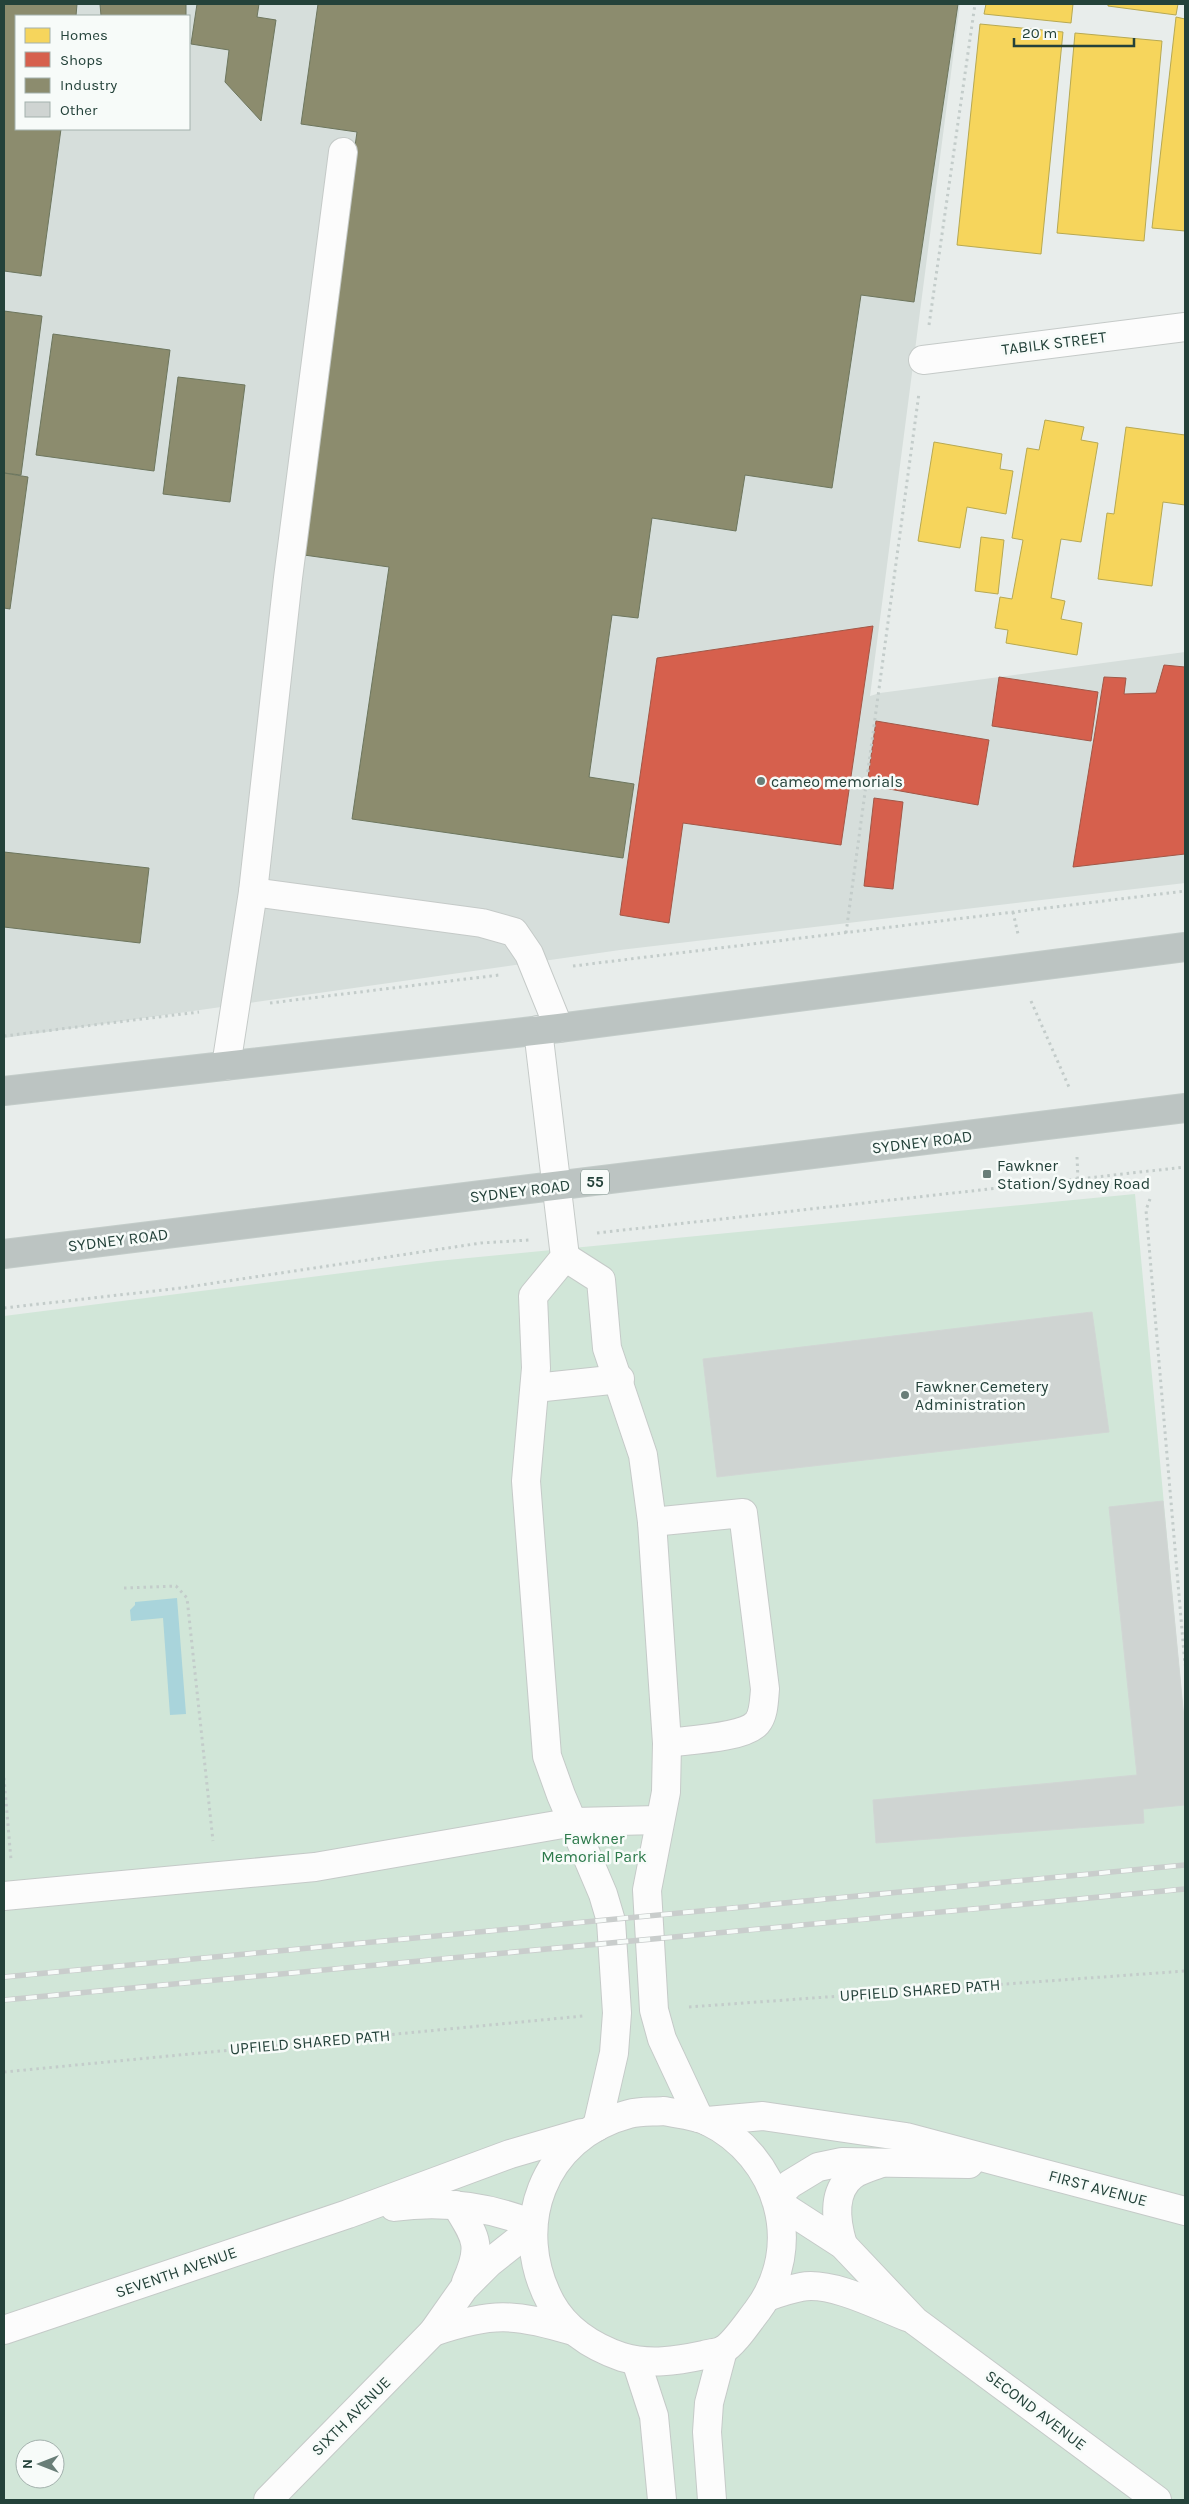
<svg xmlns="http://www.w3.org/2000/svg" width="1189" height="2504" viewBox="0 0 1189 2504" font-family="Karla,sans-serif">
<style>
.built{fill:#d6dedb;fill-rule:evenodd}
.green{fill:#d1e6d8;fill-rule:evenodd}
.water{fill:#a9d4db}
.homes{fill:#f6d55c;stroke:#b7a952}
.shops{fill:#d6604d;stroke:#a15747}
.industry{fill:#8c8c6e;stroke:#6d765e}
.building{fill:#cfd4d2;stroke:#d1d6d4}
.lines{fill:none;stroke-linecap:round;stroke-linejoin:round}
.minor-casing{stroke:#c5cac8;stroke-width:30}
.highway-casing{stroke:#c3ccc9;stroke-width:30}
.path{stroke:#c3ccca;stroke-width:3;stroke-dasharray:2.5 4;stroke-linecap:butt}
.minor{stroke:#fcfcfc;stroke-width:28}
.highway{stroke:#bcc4c2;stroke-width:28}
.rail-casing{stroke:#c9cdcc;stroke-width:5.5}
.rail{stroke:#f7fbf9;stroke-width:4;stroke-dasharray:11;stroke-linecap:butt}
.poi-dot{fill:#697e78;stroke:#f7fbf9;stroke-width:2}
.labels{text-anchor:middle;dominant-baseline:central;stroke-width:5;stroke-linejoin:round;paint-order:stroke}
.shield{fill:#f7fbf9;stroke:#637a73;stroke-width:1}
.shield-label{font-size:15px;font-weight:bold;fill:#24423a}
.street-label{font-size:16px;fill:#24423a;stroke:#f7fbf9}
.poi-label{font-size:16px;fill:#24423a;stroke:#f7fbf9;text-anchor:start}
.park-label{font-size:16px;fill:#2d7a4b;stroke:#f7fbf9}
</style>
<rect width="100%" height="100%" fill="#e8edeb"/>
<!-- built -->
<path class="built" d="M4 4H960L870 696 880 693 1185 652V883L620 950 4 1038ZM16 16H189V129H16Z"/>
<!-- green -->
<path class="green" d="M1135 1194 1185 1729V2500H4V1316L437 1261ZM25 2449H55V2479H25Z"/>
<!-- water -->
<path class="water" d="M177 1598 186 1714 170 1715 163 1618 131 1621 130 1610 135 1605V1602Z"/>
<!-- homes -->
<g class="homes">
<path d="M986 4H1073L1071 23 984 14Z"/>
<path d="M1108 4H1178L1176 15 1108 6Z"/>
<path d="M1176 17 1185 19V231L1152 228Z"/>
<path d="M980 24 1063 32 1041 254 957 245Z"/>
<path d="M1075 33 1162 41 1144 241 1057 233Z"/>
<path d="M1045 420 1084 427 1081 440 1098 443 1081 542 1061 539 1051 598 1065 601 1061 619 1082 623 1077 655 1006 643 1008 630 995 628 1000 597 1012 599 1023 540 1012 538 1027 448 1039 450Z"/>
<path d="M1126 427 1185 435V505L1163 502 1152 586 1098 579 1107 513 1114 514Z"/>
<path d="M934 442 1002 454 1000 469 1013 471 1006 514 967 507 960 548 918 541Z"/>
<path d="M981 537 1004 540 998 594 975 591Z"/>
</g>
<!-- shops -->
<g class="shops">
<path d="M873 626 841 845 683 823 669 923 620 915 657 658Z"/>
<path d="M1164 665 1185 667V854L1073 867 1104 677 1126 678 1124 694 1156 693Z"/>
<path d="M999 677 1098 692 1091 741 992 726Z"/>
<path d="M876 721 989 740 978 805 867 785Z"/>
<path d="M874 798 903 802 893 889 864 886Z"/>
</g>
<!-- industry -->
<g class="industry">
<path d="M4 4H77L76 16H16V129H61L41 276 4 271Z"/>
<path d="M100 4H186V16H101Z"/>
<path d="M197 4H259L257 17 276 20 261 121 225 82 229 50 191 44Z"/>
<path d="M318 4H958L914 302 861 295 832 488 745 475 736 531 652 518 638 618 612 615 589 777 634 784 623 858 352 819 389 567 297 554 357 132 301 124Z"/>
<path d="M4 311 42 316 21 475 4 473Z"/>
<path d="M53 334 170 350 154 471 36 455Z"/>
<path d="M178 377 245 385 230 502 163 494Z"/>
<path d="M4 473 28 477 10 609 4 608Z"/>
<path d="M4 852 149 868 140 943 4 927Z"/>
</g>
<!-- building -->
<g class="building">
<path d="M1092 1312 1109 1432 717 1477 703 1359Z"/>
<path d="M1163 1501 1185 1729V1805L1143 1809 1144 1823 876 1843 873 1800 1137 1775 1109 1507Z"/>
</g>
<g class="lines">
<defs>
<g id="minor">
<path d="M923 360 1185 327"/>
<path d="M253 892 482 923 514 932 529 954 559 1028"/>
<path d="M538 1030 565 1257 533 1296 536 1368 526 1481 547 1756 561 1795 603 1894 611 1921 617 2013 614 2053 597 2127"/>
<path d="M226 1066 253 892 288 578 343 152"/>
<path d="M565 1257 601 1280 607 1348 643 1455 652 1522 667 1743 666 1792 647 1890 654 2010 662 2039 699 2118"/>
<path d="M535 1388 620 1379"/>
<path d="M652 1522 743 1513 765 1689C764 1700 764 1715 757 1723 744 1738 688 1740 667 1743"/>
<path d="M4 1896 315 1867 574 1822 659 1820"/>
<path d="M664 2111C678 2114 694 2115 707 2121 779 2156 806 2246 757 2311 749 2321 734 2344 723 2350 718 2353 709 2353 704 2355 676 2361 649 2365 622 2357 593 2347 566 2330 551 2303 510 2227 542 2137 629 2114 640 2111 653 2112 664 2111Z"/>
<path d="M707 2121 763 2116 906 2137 1185 2211"/>
<path d="M776 2198 790 2184 818 2167 842 2162 969 2164"/>
<path d="M778 2203 843 2245 915 2321 1157 2500"/>
<path d="M456 2205C476 2238 483 2245 466 2282"/>
<path d="M394 2207C443 2200 487 2206 533 2224"/>
<path d="M843 2245C836 2222 831 2192 853 2175 860 2170 871 2167 879 2164"/>
<path d="M767 2297C778 2293 790 2289 801 2287 831 2281 879 2306 907 2317"/>
<path d="M4 2330 348 2214 510 2154 582 2133"/>
<path d="M433 2332C491 2312 515 2313 573 2331"/>
<path d="M636 2361 654 2416 662 2500"/>
<path d="M268 2500 433 2332 464 2288 489 2263 532 2229"/>
<path d="M712 2500 707 2432 709 2403 723 2350"/>
</g>
<g id="highway">
<path d="M4 1091 559 1028 1185 947"/>
<path d="M4 1254 1185 1108"/>
</g>
</defs>
<!-- minor casing -->
<use href="#minor" class="minor-casing"/>
<!-- highway casing -->
<use href="#highway" class="highway-casing"/>
<!-- path -->
<g class="path">
<path d="M929 325 975 4"/>
<path d="M1013 912 1018 934"/>
<path d="M846 933 919 393"/>
<path d="M573 966 1185 891"/>
<path d="M1031 1001 1069 1087"/>
<path d="M270 1003 499 975"/>
<path d="M4 1036 199 1012"/>
<path d="M1077 1157 1078 1179"/>
<path d="M1150 1199 1146 1210 1185 1665"/>
<path d="M597 1233 1185 1167"/>
<path d="M4 1308 181 1288 481 1243 529 1240"/>
<path d="M124 1588 176 1586 187 1598 213 1841"/>
<path d="M4 1778 11 1860"/>
<path d="M689 2007 1185 1971"/>
<path d="M4 2072 583 2016"/>
</g>
<!-- minor -->
<use href="#minor" class="minor"/>
<!-- highway -->
<use href="#highway" class="highway"/>
<defs>
<g id="rail">
<path d="M4 1977 1185 1865"/>
<path d="M4 2000 1185 1889"/>
</g>
</defs>
<!-- rail casing -->
<use href="#rail" class="rail-casing"/>
<!-- rail -->
<use href="#rail" class="rail"/>
</g>
<!-- markers -->
<g class="poi-dot">
<circle cx="761" cy="781" r="5"/>
<rect x="982" y="1169" width="10" height="10" rx="2.5"/>
<circle cx="905" cy="1395" r="5"/>
</g>
<g class="labels">
<!-- shield labels -->
<rect class="shield" x="581" y="1169.5" width="28" height="25" rx="4"/>
<g class="shield-label">
<text x="595" y="1182">55</text>
</g>
<!-- street labels -->
<g class="street-label">
<text transform="translate(1054 343) rotate(-7)">TABILK STREET</text>
<text transform="translate(922 1142) rotate(-7)">SYDNEY ROAD</text>
<text transform="translate(520 1191) rotate(-7)">SYDNEY ROAD</text>
<text transform="translate(118 1240) rotate(-7)">SYDNEY ROAD</text>
<text transform="translate(920 1990) rotate(-4)">UPFIELD SHARED PATH</text>
<text transform="translate(310 2042) rotate(-5)">UPFIELD SHARED PATH</text>
<text transform="translate(1098 2188) rotate(15)">FIRST AVENUE</text>
<text transform="translate(176 2272) rotate(-19)">SEVENTH AVENUE</text>
<text transform="translate(1036 2410) rotate(37)">SECOND AVENUE</text>
<text transform="translate(351 2416) rotate(-45)">SIXTH AVENUE</text>
</g>
<!-- poi labels -->
<g class="poi-label">
<text x="771" y="781">cameo memorials</text>
<text x="997" y="1165">Fawkner<tspan x="997" dy="18">Station/Sydney Road</tspan></text>
<text x="915" y="1386">Fawkner Cemetery<tspan x="915" dy="18">Administration</tspan></text>
</g>
<!-- park labels -->
<g class="park-label">
<text x="594" y="1838">Fawkner<tspan x="594" dy="18">Memorial Park</tspan></text>
</g>
</g>
<!-- border -->
<rect width="1189" height="2504" fill="none" stroke="#24423a" stroke-width="10"/>
<!-- legend -->
<rect x="15" y="15" width="175" height="115" fill="#f7fbf9" stroke="#a3b1ad"/>
<rect x="25" y="28" width="25" height="15" fill="#f6d55c" stroke="#a3b1ad"/>
<text x="60" y="40" font-size="15" fill="#24423a">Homes</text>
<rect x="25" y="52" width="25" height="15" fill="#d6604d" stroke="#a3b1ad"/>
<text x="60" y="65" font-size="15" fill="#24423a">Shops</text>
<rect x="25" y="78" width="25" height="15" fill="#8c8c6e" stroke="#a3b1ad"/>
<text x="60" y="90" font-size="15" fill="#24423a">Industry</text>
<rect x="25" y="102" width="25" height="15" fill="#cfd4d2" stroke="#a3b1ad"/>
<text x="60" y="115" font-size="15" fill="#24423a">Other</text>
<!-- north arrow -->
<g transform="translate(40 2464) rotate(270)"><circle r="24" fill="#f7fbf9" stroke="#a3b1ad"/>
<path d="M0-4L9 19L0 12L-9 19Z" fill="#697e78"/>
<text y="-8" font-size="14" font-weight="bold" text-anchor="middle" fill="#24423a">N</text>
</g>
<!-- scale -->
<path d="M1014 38v8h120v-8" fill="none" stroke="#24423a" stroke-width="2.5"/>
<text x="1022" y="38" font-size="15" fill="#24423a" stroke="#f7fbf9" stroke-width="4" paint-order="stroke">20 m</text>
</svg>
